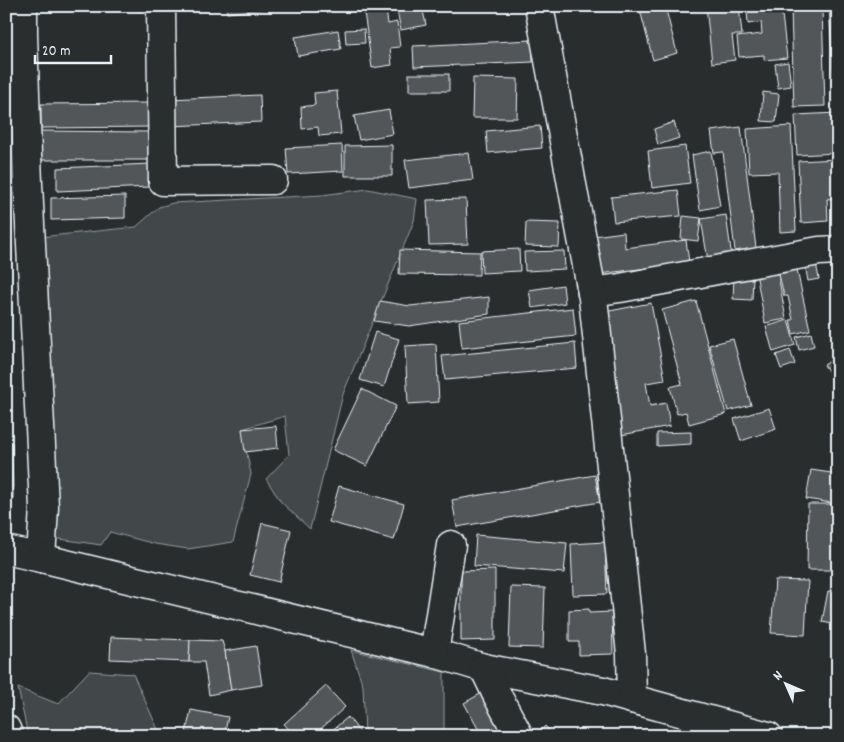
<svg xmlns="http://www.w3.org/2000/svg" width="844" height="742" viewBox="0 0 844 742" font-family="Dekko,sans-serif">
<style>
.green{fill:#424648;stroke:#959ca0}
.building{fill:#535759;stroke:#e8f1f8}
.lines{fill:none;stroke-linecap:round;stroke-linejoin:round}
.minor-casing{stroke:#e8f1f8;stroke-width:31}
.minor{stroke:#2a2d2e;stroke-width:28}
</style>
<rect width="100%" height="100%" fill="#2a2d2e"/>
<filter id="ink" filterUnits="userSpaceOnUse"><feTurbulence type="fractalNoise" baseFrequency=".02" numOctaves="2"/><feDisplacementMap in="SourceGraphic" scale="10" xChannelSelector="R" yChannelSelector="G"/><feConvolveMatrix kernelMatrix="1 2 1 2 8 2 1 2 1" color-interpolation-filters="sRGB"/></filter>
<g filter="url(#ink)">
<!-- green -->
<g class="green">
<path d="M368 189 417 199 414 221 343 394 310 529 281 502 266 479 289 455 285 416 242 429 251 474 233 542 188 549 155 544 110 532 101 545 53 538 40 237 136 227 159 207 173 203 322 195Z"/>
<path d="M351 650 444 672V733L451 736H365L363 686Z"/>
<path d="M89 671 133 674 161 736H28L18 688 58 704Z"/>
</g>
<!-- building -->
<g class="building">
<path d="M6 6H7L9 33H6Z"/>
<path d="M226 6H289V7L227 13Z"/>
<path d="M396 6H422L426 25 401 30Z"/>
<path d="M639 6H665L677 53 653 60Z"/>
<path d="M706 6H739L742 35H732L735 60 712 63Z"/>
<path d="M752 6H781L787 58 764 60V55L739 57 737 37 762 34 761 22 748 24 747 11 752 10Z"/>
<path d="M829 6H838V104L835 105Z"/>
<path d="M822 8 825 106 794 107 791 9Z"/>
<path d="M386 9 388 24 397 22 400 47 390 48 392 65 372 68 364 12Z"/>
<path d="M364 29 365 43 346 44 345 30Z"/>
<path d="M338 30 341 49 298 56 295 37Z"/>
<path d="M532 40 533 62 414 67 413 46Z"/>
<path d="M788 62 791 86 778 88 775 64Z"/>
<rect x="409" y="74" width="40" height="17"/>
<path d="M473 78 518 79 517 118H472Z"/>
<path d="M337 91 341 134 319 136 318 127 302 129 301 107 315 105 314 93Z"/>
<path d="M763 92 779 94 776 122 761 121Z"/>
<path d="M260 95 261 122 171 126 169 99Z"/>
<path d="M150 103V127L41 128V104Z"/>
<path d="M389 110 393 134 359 140 354 116Z"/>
<path d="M838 113V153L797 155 795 115Z"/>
<path d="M674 122 679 138 658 145 654 129Z"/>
<path d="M540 126 542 148 488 153 486 131Z"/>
<path d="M791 126 796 231 780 232 778 172 749 173 747 129Z"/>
<path d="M741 127 756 248 735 251 723 152 714 153 711 131Z"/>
<path d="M35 131 150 132V160H35Z"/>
<path d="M342 145 343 171 288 174 286 148Z"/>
<path d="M392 145V176H345V146Z"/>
<path d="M685 146 690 183 652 188 648 151Z"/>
<path d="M711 151 720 206 700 210 692 155Z"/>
<path d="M469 153 473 180 409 188 405 160Z"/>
<path d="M838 159V198L827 199 828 221 801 223 798 161Z"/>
<path d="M151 164V187L57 191V168Z"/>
<path d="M678 190 681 216 614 222 611 197Z"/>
<path d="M125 196V218L51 220V198Z"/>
<path d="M466 199 468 244 429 245 427 200Z"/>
<path d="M726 215 732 258 708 261 701 219Z"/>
<path d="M683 216 701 218 698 241 681 239Z"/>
<path d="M526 222 560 223 559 247 525 246Z"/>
<path d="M624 232 625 248 686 240 689 263 590 275 586 237Z"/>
<path d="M519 249 520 271 482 273 481 251Z"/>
<path d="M400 250 480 252 479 275 399 274Z"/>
<path d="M564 251 565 269 525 271 524 252Z"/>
<path d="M816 263 819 279 808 281 805 265Z"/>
<path d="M777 269 786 319 765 323 756 273Z"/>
<path d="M797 270 810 330 793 334 790 320H793L788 296H784L779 274Z"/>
<path d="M734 276 753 277 752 300 733 299Z"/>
<path d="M563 285 565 303 532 308 529 290Z"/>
<path d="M489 297V314L409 326 374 321 380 301 410 306Z"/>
<path d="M696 301 726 414 689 424 686 412 677 414 670 387 682 384 662 310Z"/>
<path d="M651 303 665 380 646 383 650 406 666 403 670 426 621 435 599 313Z"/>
<path d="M573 308 576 336 462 348 459 321Z"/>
<path d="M788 320 795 345 773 352 766 327Z"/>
<path d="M375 332 399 339 384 387 360 380Z"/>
<path d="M811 333 814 346 799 350 796 337Z"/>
<path d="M733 339 751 405 728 411 709 345Z"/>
<path d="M575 343 577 368 445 380 442 356Z"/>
<path d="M436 344 439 402 408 404 405 346Z"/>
<path d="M790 350 795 364 781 369 776 355Z"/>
<path d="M838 356V385L824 365Z"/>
<path d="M362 389 396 406 367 466 333 450Z"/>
<path d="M769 408 776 429 741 441 734 419Z"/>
<path d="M276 426 278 448 245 452 242 429Z"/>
<path d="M691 432V444L657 446V433Z"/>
<path d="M6 443H12L13 501H6Z"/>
<path d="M811 470 838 474V504L806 499Z"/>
<path d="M595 475 600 502 457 527 452 500Z"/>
<path d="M339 486 404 504 394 540 329 522Z"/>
<path d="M808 504H838V570H807Z"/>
<path d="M262 523 291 530 279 582 250 575Z"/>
<path d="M476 535 567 543 564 573 474 566Z"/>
<path d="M605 542 607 594 573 595 571 544Z"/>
<path d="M495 570V640L461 641V571Z"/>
<path d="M775 580 808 581 805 635 771 633Z"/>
<path d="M511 587 545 588 543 648 509 647Z"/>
<path d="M828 591 838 592V625L822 622Z"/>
<path d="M589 609V613L612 612 613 654 579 655V642H569V610Z"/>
<path d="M111 637 190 640 189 662 110 659Z"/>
<path d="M190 640 222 641 225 651 231 690 209 695 204 662H189Z"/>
<path d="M256 646 262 685 231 690 225 651Z"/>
<path d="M326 686 345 707 313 736H295L284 724Z"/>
<path d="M482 693 501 727 485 736H482L464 703Z"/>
<path d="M191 710 228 717 224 736H209L186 732Z"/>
<path d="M348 717 363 736H325Z"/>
<path d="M545 726 555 736H535Z"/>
</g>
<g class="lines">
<defs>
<g id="minor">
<path d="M161 6 163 181 273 180"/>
<path d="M592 292 620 288 819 251 838 250"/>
<path d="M451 545 434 653 484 668 603 691 632 699 631 654 593 298 539 6"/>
<path d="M6 550 41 558 44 507 28 184 23 34V6"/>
<path d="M41 558 434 653"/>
<path d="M484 668 497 695 519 736"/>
<path d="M632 699 768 736"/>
<path d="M6 729 9 736"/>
</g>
</defs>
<!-- minor casing -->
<use href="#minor" class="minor-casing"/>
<!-- minor -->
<use href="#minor" class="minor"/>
</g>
</g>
<!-- margin -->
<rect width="844" height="742" fill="none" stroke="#2a2d2e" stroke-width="25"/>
<rect x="12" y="12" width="819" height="717" fill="none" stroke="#e8f1f8" stroke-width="2" filter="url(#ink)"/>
<!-- north arrow -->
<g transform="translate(786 684) rotate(315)" stroke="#2a2d2e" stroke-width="4" paint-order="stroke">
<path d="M0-4L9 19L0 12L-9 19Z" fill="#e8f1f8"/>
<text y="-8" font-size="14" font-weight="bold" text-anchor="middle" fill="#e8f1f8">N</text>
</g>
<!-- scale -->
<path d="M35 55v8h76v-8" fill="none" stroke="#e8f1f8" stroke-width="2.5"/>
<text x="42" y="55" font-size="15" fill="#e8f1f8" stroke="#2a2d2e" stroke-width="4" paint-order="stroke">20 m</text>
</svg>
